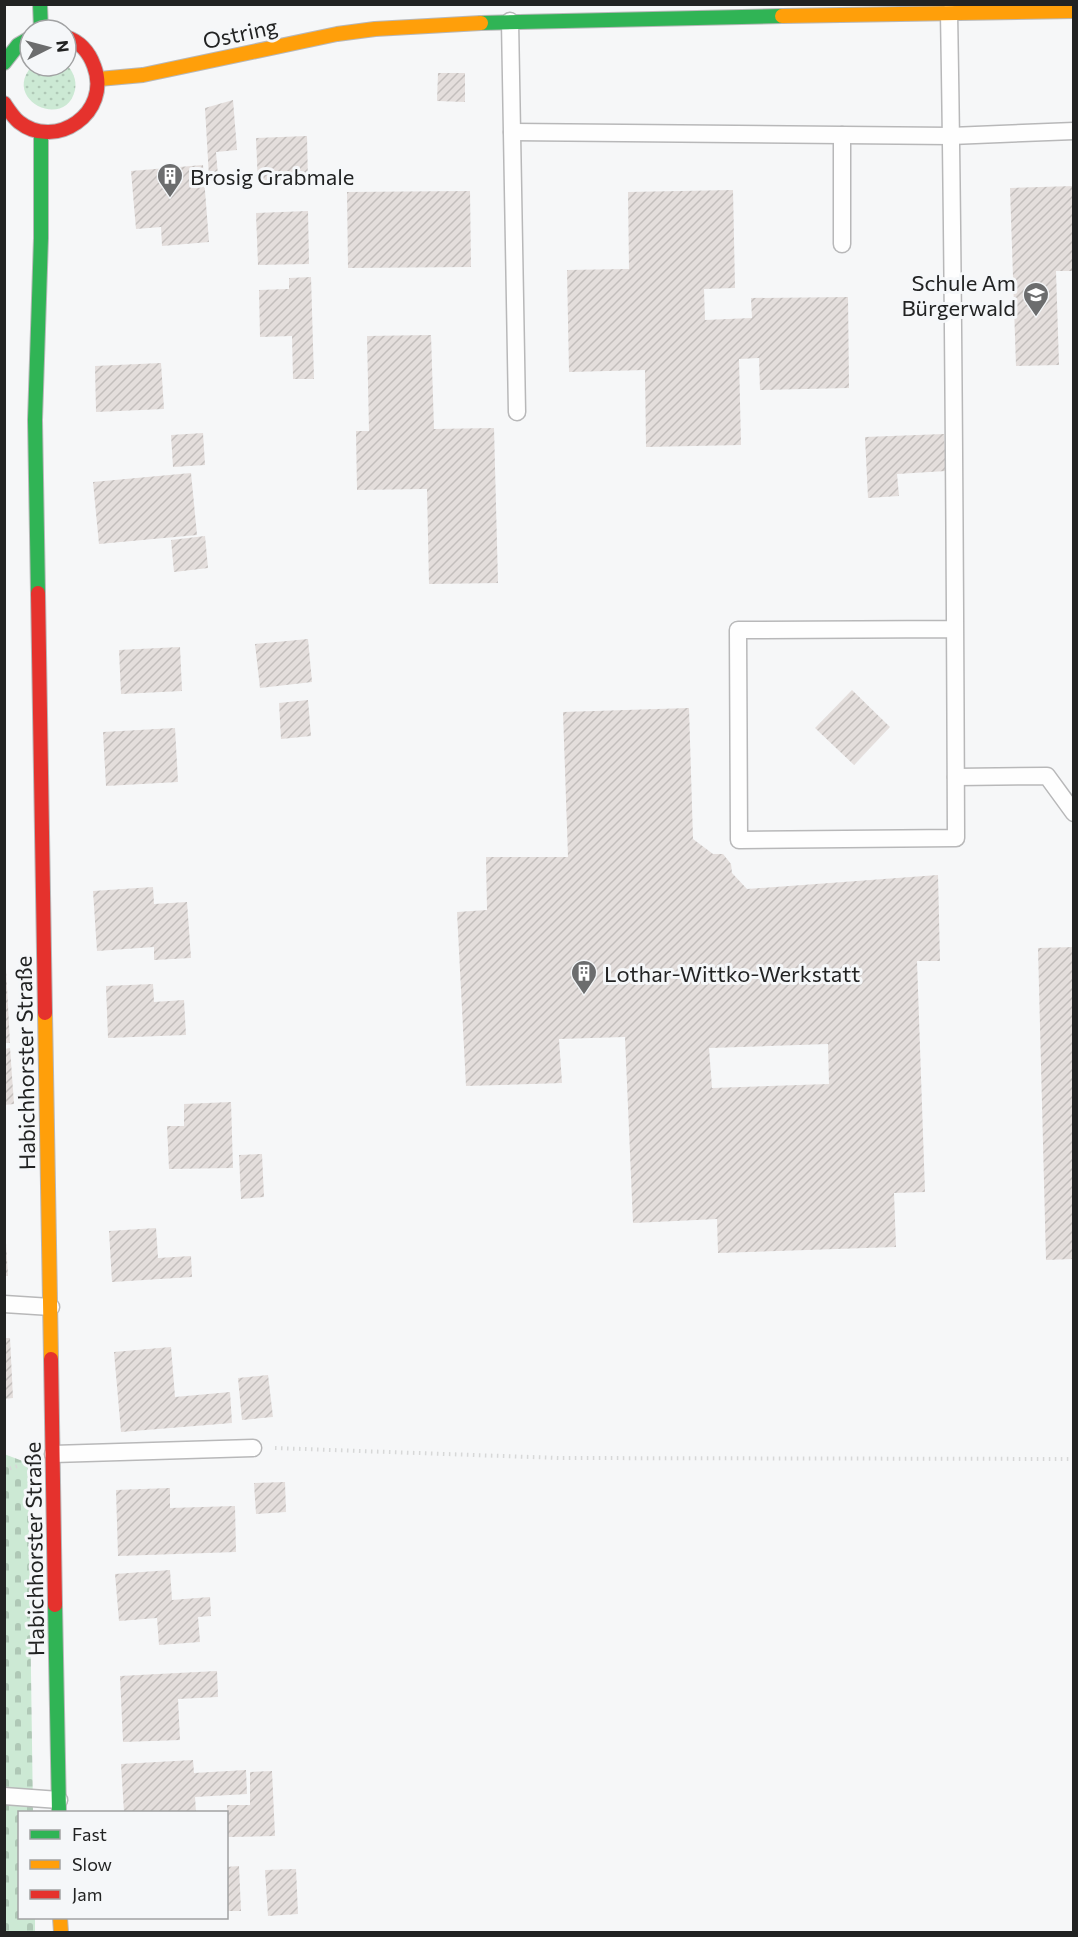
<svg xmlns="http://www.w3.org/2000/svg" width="1078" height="1937" viewBox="0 0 1078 1937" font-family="Commissioner,sans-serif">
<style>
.grass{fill:url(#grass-dots)}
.cemetery{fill:url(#cemetery-stones)}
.building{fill:url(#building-hatch);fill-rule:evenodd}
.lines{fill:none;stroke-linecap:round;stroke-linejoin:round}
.lane-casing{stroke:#b8b8b9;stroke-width:19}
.fast-casing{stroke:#b8b8b9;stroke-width:16}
.slow-casing{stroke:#b8b8b9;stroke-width:16}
.jam-casing{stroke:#b8b8b9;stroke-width:16}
.path{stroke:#d7d8d8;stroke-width:4;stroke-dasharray:1.5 4.5;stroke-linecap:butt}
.lane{stroke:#fefefe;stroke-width:16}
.fast{stroke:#30b455;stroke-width:14}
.slow{stroke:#ff9f0a;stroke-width:14}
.jam{stroke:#e5322d;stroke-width:14}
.labels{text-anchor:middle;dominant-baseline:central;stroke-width:6;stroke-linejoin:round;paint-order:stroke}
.street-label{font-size:22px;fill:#222323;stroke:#f5f7f9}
.poi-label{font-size:22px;fill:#222323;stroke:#f5f7f9;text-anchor:start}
</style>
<defs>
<pattern id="grass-dots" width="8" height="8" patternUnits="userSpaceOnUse" patternTransform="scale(1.5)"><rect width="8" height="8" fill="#cce9d4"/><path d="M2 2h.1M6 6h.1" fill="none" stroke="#afc8b6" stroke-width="1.8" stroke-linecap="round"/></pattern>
<pattern id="cemetery-stones" width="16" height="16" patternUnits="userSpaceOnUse" patternTransform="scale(1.5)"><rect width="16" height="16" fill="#cce9d4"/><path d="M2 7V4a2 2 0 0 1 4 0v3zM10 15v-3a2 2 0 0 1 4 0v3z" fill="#afc8b6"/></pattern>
<pattern id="building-hatch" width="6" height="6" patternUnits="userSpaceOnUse" patternTransform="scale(1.5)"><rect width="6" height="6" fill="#e4dedc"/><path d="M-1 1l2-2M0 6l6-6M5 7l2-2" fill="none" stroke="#c3bebc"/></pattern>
</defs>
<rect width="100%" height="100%" fill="#f6f7f8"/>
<!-- grass -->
<path class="grass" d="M66 64C73 71 77 80 75 90 66 131 1 100 32 66H66Z"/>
<!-- cemetery -->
<path class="cemetery" d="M4 1454 28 1463 33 1812H20V1918H35V1932H5Z"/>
<!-- building -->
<g class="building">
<path d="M438 73H465V102L437 101Z"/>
<path d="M233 100 237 150 216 152 218 176 209 177 205 108Z"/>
<path d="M307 136 308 184 258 185 256 138Z"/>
<path d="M203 165 209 242 162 246 161 227 136 229 131 171Z"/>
<path d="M1074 186V271H1056L1059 365 1016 366 1010 188Z"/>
<path d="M733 190 735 288 704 289 705 320 752 318 751 298 848 297 849 388 760 390 759 358 739 359 741 445 646 447 645 370 569 372 567 270 629 269 628 192Z"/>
<path d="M470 191 471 267 348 268 347 192Z"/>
<path d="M308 211 309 264 258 265 256 213Z"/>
<path d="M311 277 314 379H293L292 336 260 337 259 290 289 289V278Z"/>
<path d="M431 335 434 429 494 428 498 583 429 584 427 489 357 490 356 431H369L367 336Z"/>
<path d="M161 363 164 409 96 412 95 366Z"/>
<path d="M203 433 205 465 173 467 171 435Z"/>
<path d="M944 434 946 471 897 474 899 496 868 498 865 437Z"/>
<path d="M191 473 197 535 99 544 93 482Z"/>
<path d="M205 536 208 568 174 572 171 540Z"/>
<path d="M308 639 312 682 260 688 255 644Z"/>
<path d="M180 647 182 691 121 694 119 650Z"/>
<path d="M852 690 890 727 854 765 815 728Z"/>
<path d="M308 700 311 736 281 739 279 703Z"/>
<path d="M689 708 693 839 713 854H723L731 864 732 873 747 889 938 875 940 961H917L925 1192 894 1193 896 1247 718 1253 717 1219 633 1223 625 1037 559 1039 562 1083 466 1086 457 912 487 910 486 857H568L563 712ZM828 1044 829 1084 712 1088 709 1048Z"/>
<path d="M175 728 178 782 106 786 103 732Z"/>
<path d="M153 887 154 904 187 902 191 958 154 960V947L97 951 93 891Z"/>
<path d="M1074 947V1259L1046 1260 1038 948Z"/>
<path d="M4 969H6L10 1043H4Z"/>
<path d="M153 984 154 1002 184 1000 186 1035 108 1038 106 986Z"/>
<path d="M10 1048 14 1104 4 1105V1049Z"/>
<path d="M231 1102 233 1168 169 1169 167 1126H184V1104Z"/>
<path d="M262 1154 264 1197 241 1199 239 1155Z"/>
<path d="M156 1228 158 1258 191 1256 192 1277 112 1282 109 1231Z"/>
<path d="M4 1243H6L8 1276H4Z"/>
<path d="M4 1338H10L13 1398 4 1399Z"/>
<path d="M171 1347 175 1397 230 1392 232 1423 121 1432 114 1352Z"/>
<path d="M268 1375 273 1417 242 1420 238 1378Z"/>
<path d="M285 1482 286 1512 256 1514 254 1483Z"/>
<path d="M170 1488V1508L235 1506 236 1552 118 1556 116 1490Z"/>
<path d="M170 1570 172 1600 210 1597 211 1616 198 1617 200 1642 159 1645 157 1618 119 1621 115 1574Z"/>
<path d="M217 1671 218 1697 178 1699 180 1740 123 1742 120 1676Z"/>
<path d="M193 1760 194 1773 246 1770 247 1794 195 1797 196 1812H124L121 1764Z"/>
<path d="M272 1771 275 1836 228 1837 227 1805H250V1772Z"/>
<path d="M239 1866 241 1911H226V1867Z"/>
<path d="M296 1869 298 1914 268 1916 265 1870Z"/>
</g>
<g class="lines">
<defs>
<g id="lane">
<path d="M949 13C954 288 955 563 956 838L739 840 738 630 955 629"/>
<path d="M510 21 517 412"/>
<path d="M512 132 951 136 1074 131"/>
<path d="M842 135V244"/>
<path d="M956 777 1047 776 1074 813"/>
<path d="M4 1304 51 1307"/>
<path d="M53 1454 253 1448"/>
<path d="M4 1796 59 1800"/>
</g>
<g id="fast">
<path d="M40 4 41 30"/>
<path d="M481 23 782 16"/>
<path d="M4 63 18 45 30 38"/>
<path d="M38 593 35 420 41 238V132"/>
<path d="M55 1605 59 1812"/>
</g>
<g id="slow">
<path d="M782 16 1074 11"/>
<path d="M99 79 143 75 337 34 375 29 481 23"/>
<path d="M45 1013 51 1359"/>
<path d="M60 1918 61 1932"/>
</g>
<g id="jam">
<path d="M4 103C8 109 13 117 19 122 55 151 112 113 94 66 89 52 81 42 66 37"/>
<path d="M38 593 45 1013"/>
<path d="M51 1359 55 1605"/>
</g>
</defs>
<!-- lane casing -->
<use href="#lane" class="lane-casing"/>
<!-- fast casing -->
<use href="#fast" class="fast-casing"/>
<!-- slow casing -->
<use href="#slow" class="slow-casing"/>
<!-- jam casing -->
<use href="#jam" class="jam-casing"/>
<!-- path -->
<g class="path">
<path d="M275 1448 559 1458 1074 1459"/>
<path d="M4 1470 21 1465"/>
</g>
<!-- lane -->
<use href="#lane" class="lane"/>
<!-- fast -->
<use href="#fast" class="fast"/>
<!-- slow -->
<use href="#slow" class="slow"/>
<!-- jam -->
<use href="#jam" class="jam"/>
</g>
<!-- icons -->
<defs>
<symbol id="building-pin" viewBox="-11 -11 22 30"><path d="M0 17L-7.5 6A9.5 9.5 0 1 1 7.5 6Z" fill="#6c6d6e" stroke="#f5f7f9"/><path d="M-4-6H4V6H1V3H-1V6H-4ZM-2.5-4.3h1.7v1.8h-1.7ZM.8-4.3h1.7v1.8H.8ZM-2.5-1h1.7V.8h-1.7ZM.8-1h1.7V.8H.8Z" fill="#fff"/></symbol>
<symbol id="school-pin" viewBox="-11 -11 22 30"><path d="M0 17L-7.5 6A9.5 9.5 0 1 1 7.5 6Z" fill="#6c6d6e" stroke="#f5f7f9"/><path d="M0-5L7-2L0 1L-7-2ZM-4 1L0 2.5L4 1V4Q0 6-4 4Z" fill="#fff"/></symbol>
</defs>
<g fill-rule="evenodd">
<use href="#building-pin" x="155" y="161" width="30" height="40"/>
<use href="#school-pin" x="1021" y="280" width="30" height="40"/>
<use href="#building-pin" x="569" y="958" width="30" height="40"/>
</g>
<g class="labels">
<!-- street labels -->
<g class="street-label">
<text transform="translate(240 33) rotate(-12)">Ostring</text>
<text transform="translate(25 1063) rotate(-91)">Habichhorster Straße</text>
<text transform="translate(34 1549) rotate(-91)">Habichhorster Straße</text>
</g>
<!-- poi labels -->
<g class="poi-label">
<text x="190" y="176">Brosig Grabmale</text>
<text x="1016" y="282" text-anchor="end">Schule Am<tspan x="1016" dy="25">Bürgerwald</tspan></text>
<text x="604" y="973">Lothar-Wittko-Werkstatt</text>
</g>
</g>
<!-- border -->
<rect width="1078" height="1937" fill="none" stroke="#222323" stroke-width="12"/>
<!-- legend -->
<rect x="18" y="1811" width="210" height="108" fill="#f5f7f9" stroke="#a1a2a3" stroke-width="1.5"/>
<rect x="30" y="1830" width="30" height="9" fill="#30b455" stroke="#a1a2a3" stroke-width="1.5"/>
<text x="72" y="1841" font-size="18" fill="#222323">Fast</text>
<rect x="30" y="1860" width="30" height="9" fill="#ff9f0a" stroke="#a1a2a3" stroke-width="1.5"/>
<text x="72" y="1871" font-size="18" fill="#222323">Slow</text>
<rect x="30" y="1890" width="30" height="9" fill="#e5322d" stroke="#a1a2a3" stroke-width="1.5"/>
<text x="72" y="1901" font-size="18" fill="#222323">Jam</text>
<!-- north arrow -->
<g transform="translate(48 48) rotate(84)"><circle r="28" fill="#f5f7f9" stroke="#a1a2a3" stroke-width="1.5"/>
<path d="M0-4.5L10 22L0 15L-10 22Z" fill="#6c6d6e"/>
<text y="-9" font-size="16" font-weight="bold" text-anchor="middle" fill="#222323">N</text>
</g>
</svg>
